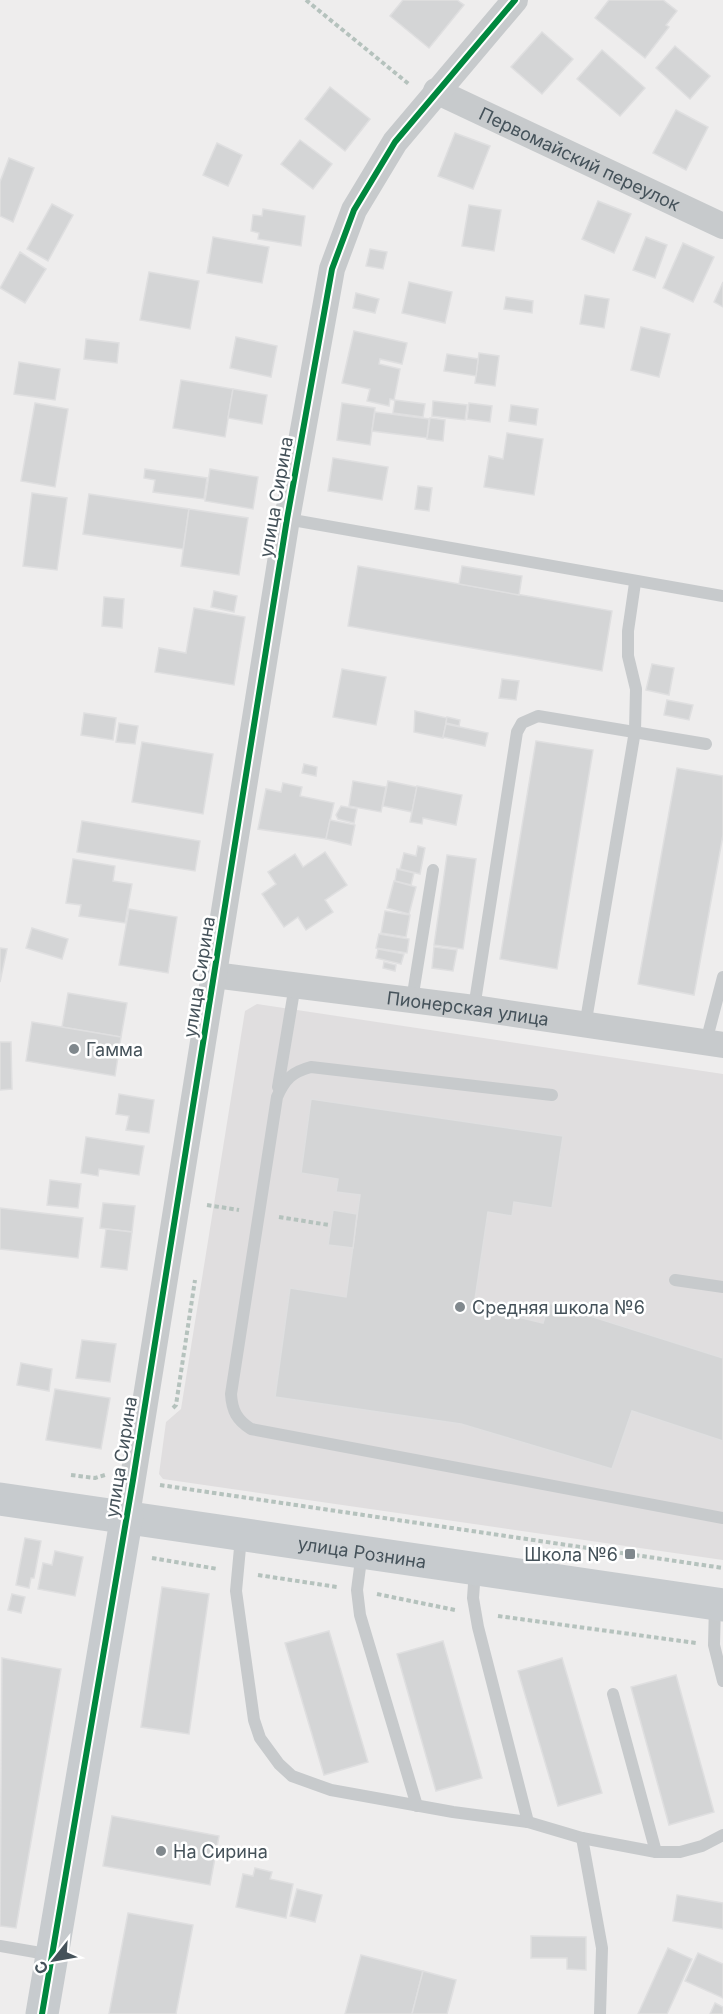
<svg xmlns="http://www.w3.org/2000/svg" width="723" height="2014" viewBox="0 0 723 2014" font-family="Inter,sans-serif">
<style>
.education{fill:#e0dedf}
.building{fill:#d4d5d6;stroke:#dfdfe0;stroke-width:1.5}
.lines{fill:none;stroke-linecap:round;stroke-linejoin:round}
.path{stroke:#b5c2bd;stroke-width:4;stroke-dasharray:4.5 3;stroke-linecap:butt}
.lane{stroke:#c7cacc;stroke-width:12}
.street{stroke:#c7cacc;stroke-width:26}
.secondary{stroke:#c7cbce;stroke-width:33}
.cycleway-casing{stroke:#fff;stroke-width:10}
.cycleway{stroke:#00873e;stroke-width:6}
.poi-dot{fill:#80888d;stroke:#fff;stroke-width:2}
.labels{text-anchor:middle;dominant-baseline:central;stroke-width:5;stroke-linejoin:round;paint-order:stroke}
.street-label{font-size:18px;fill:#45525a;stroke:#fff}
.poi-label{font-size:18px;fill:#45525a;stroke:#fff;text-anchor:start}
</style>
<rect width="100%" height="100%" fill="#eeeded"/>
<!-- education -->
<path class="education" d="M257 1004 723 1074V1560L163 1479 159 1474 166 1422 181 1409 245 1011Z"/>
<!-- building -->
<g class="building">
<path d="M403 0H457L464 5 429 48 390 16Z"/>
<path d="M609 0H663L677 11 666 25 669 27 645 58 595 18Z"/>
<path d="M542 32 573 59 542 94 511 67Z"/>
<path d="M675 46 710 76 690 99 656 68Z"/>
<path d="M602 50 645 88 620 116 577 79Z"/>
<path d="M330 87 370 119 345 151 305 119Z"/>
<path d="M676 110 708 127 686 170 653 153Z"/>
<path d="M455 133 490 146 473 189 438 176Z"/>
<path d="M300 140 332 164 313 189 281 164Z"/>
<path d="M217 143 242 155 228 186 203 175Z"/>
<path d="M9 158 34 168 13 222 0 216V182Z"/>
<path d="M598 201 631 214 614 253 582 239Z"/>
<path d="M52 204 73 215 48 261 27 249Z"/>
<path d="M469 205 501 210 494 251 462 246Z"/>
<path d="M263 209 305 216 301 246 258 239 259 233 251 231 253 215 262 216Z"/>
<path d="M213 237 269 247 262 283 207 273Z"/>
<path d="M646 237 667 245 655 278 633 270Z"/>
<path d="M683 243 714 257 693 302 663 288Z"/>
<path d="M370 249 387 252 383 269 366 266Z"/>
<path d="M20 252 46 269 25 303 0 288Z"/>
<path d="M149 272 199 281 190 329 140 320Z"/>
<path d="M409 282 452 292 445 323 402 313Z"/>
<path d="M723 282V307L714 302Z"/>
<path d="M356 293 379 299 375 313 353 308Z"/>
<path d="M585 295 609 299 604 328 580 324Z"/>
<path d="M506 297 533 301 532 313 504 309Z"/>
<path d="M641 327 670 334 659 377 631 370Z"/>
<path d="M354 331 407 343 402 364 380 359 379 364 400 369 394 400 390 399 389 406 367 401 370 389 342 383Z"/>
<path d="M236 337 277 346 271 377 230 368Z"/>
<path d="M86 339 119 343 117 363 84 359Z"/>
<path d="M479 353 499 356 495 386 475 383Z"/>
<path d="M447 354 478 359 476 376 444 371Z"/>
<path d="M19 362 60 369 55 400 14 394Z"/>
<path d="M181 380 233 389 225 437 173 428Z"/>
<path d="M233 389 267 395 262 424 228 418Z"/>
<path d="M395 400 425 404 423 417 393 413Z"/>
<path d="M433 401 467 405 465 420 432 416Z"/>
<path d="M35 403 68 409 55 487 21 481Z"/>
<path d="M342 403 375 408 370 445 337 440Z"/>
<path d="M469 403 492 406 490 422 467 419Z"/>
<path d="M511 405 538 409 536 425 509 421Z"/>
<path d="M375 412 429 419 427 438 372 431Z"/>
<path d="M430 418 445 420 443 441 427 439Z"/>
<path d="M507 433 543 439 534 495 484 487 489 456 503 459Z"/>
<path d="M333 458 388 467 382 500 328 491Z"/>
<path d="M145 469 207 478 204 499 153 492 155 480 144 478Z"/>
<path d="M210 469 258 477 253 509 205 501Z"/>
<path d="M418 486 432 488 429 511 415 509Z"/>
<path d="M32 493 67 498 57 570 23 566Z"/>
<path d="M89 494 189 509 183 549 83 534Z"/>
<path d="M189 509 248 518 239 575 181 566Z"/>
<path d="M358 566 612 611 602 671 348 626Z"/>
<path d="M462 566 522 576 519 595 459 584Z"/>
<path d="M214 591 237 596 234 612 211 607Z"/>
<path d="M104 597 124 599 122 628 102 626Z"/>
<path d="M194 608 245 617 234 685 155 672 159 648 186 653Z"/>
<path d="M652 664 674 668 669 695 646 690Z"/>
<path d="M342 669 386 677 376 725 333 717Z"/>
<path d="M502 679 519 681 516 700 499 698Z"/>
<path d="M667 700 693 705 689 720 664 715Z"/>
<path d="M415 711 447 718 443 738 414 732Z"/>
<path d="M84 713 116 718 113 740 81 735Z"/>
<path d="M447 717 460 720 459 726 446 723Z"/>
<path d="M119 723 138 726 135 744 116 742Z"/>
<path d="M446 724 488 733 485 746 443 737Z"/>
<path d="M536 741 593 750 557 969 500 959Z"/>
<path d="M142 742 213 754 203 814 132 802Z"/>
<path d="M304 764 317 767 316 776 302 773Z"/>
<path d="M677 768 723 776V835L694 995 638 984Z"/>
<path d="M353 781 386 787 381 812 349 806Z"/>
<path d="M388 781 417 787 412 812 383 806Z"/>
<path d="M283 783 302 787 300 796 334 803 326 839 258 829 266 789 281 792Z"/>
<path d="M417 786 462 795 456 825 423 818 422 824 410 822Z"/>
<path d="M341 806 357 809 354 823 338 819 336 815Z"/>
<path d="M330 820 355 825 351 845 326 839Z"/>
<path d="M82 821 200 841 195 871 77 852Z"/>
<path d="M418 846 425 848 420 874 400 869 404 853 416 856Z"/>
<path d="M325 852 347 885 325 900 333 912 306 930 298 917 284 927 262 894 276 884 268 872 295 854 303 867Z"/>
<path d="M447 855 476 859 463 949 434 945Z"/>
<path d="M73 859 115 866 113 881 132 884 125 923 79 916 81 905 66 903Z"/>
<path d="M397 869 414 873 411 885 395 881Z"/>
<path d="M394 881 416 887 409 914 387 908Z"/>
<path d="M129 909 177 917 168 973 119 965Z"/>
<path d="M385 911 410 915 406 937 381 933Z"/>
<path d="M32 928 68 939 62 959 26 948Z"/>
<path d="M379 934 409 939 407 953 376 948Z"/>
<path d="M434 947 457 950 453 971 432 968Z"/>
<path d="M0 948 7 949 0 982Z"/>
<path d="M378 949 404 954 401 964 376 958Z"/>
<path d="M384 962 396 965 395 971 383 968Z"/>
<path d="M68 993 127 1003 121 1037 62 1027Z"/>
<path d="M32 1022 121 1037 115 1076 26 1061Z"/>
<path d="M0 1042H11L12 1089 0 1090Z"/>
<path d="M119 1094 154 1100 149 1133 126 1130 129 1116 116 1114Z"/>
<path d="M311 1099 563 1136 552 1208 514 1202 512 1216 488 1212 474 1306 543 1323 549 1303 723 1358V1441L632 1411 612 1469 461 1424 275 1397 290 1288 346 1297 360 1195 336 1192 338 1179 301 1173Z"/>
<path d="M86 1137 144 1146 139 1175 99 1169 98 1176 81 1173Z"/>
<path d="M50 1180 81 1184 78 1208 47 1205Z"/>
<path d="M103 1203 135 1206 132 1232 100 1228Z"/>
<path d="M0 1208 83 1218 78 1258 0 1249Z"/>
<path d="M333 1210 357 1214 353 1248 328 1245Z"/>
<path d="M106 1229 132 1232 127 1270 101 1267Z"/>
<path d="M82 1340 116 1344 110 1382 76 1378Z"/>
<path d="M21 1363 52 1369 49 1391 17 1385Z"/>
<path d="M55 1389 110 1398 101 1449 46 1440Z"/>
<path d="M25 1538 41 1541 34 1578H31L29 1588 16 1585Z"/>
<path d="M55 1551 83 1557 75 1596 38 1589 43 1563 52 1565Z"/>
<path d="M162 1587 209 1594 189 1734 141 1727Z"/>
<path d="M12 1594 25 1597 21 1613 8 1610Z"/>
<path d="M329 1631 368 1762 324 1775 285 1643Z"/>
<path d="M443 1641 482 1778 436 1791 397 1654Z"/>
<path d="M2 1658 61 1669 16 1928 0 1926Z"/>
<path d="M562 1658 602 1793 558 1806 518 1671Z"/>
<path d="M676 1675 714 1812 669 1825 631 1687Z"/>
<path d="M112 1816 219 1836 210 1885 103 1866Z"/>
<path d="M255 1868 272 1872 270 1879 293 1884 286 1918 236 1907 243 1874 253 1876Z"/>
<path d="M297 1889 322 1895 315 1922 290 1916Z"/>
<path d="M677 1895 723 1903V1929L673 1921Z"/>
<path d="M128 1913 193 1925 176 2014H109Z"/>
<path d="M531 1936 586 1937V1970L567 1969V1958H531Z"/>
<path d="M668 1948 692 1959 667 2014H638Z"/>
<path d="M698 1953 723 1964V1998L685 1981Z"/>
<path d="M361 1955 423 1971 412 2014H345Z"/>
<path d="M423 1971 456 1980 447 2014H412Z"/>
<path d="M715 2003 723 2007V2014H710Z"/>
</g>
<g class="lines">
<!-- path -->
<g class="path">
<path d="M306 0 410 85"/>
<path d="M207 1205 239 1210"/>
<path d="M279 1217 329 1225"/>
<path d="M173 1408 176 1405 195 1280"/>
<path d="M71 1475 95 1478 105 1475"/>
<path d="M160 1485 723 1568"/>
<path d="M152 1558 218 1569"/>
<path d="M258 1575 337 1587"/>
<path d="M377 1594 455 1610"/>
<path d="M498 1616 696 1643"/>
</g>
<!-- lane -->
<g class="lane">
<path d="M287 519 723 596"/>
<path d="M412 1000 433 870"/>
<path d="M474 1008 517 732 522 723 538 716 706 744"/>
<path d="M585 1026 635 731 636 689 628 656V631L635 583"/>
<path d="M706 1042 723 977"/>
<path d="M278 1087 295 985"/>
<path d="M552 1095 311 1067C292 1072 285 1079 277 1097L231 1394C232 1411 237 1420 251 1429L723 1518"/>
<path d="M675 1280 723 1287"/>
<path d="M241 1537 236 1591 254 1720 260 1738 279 1764 292 1776 331 1790 453 1812 528 1822 582 1838 656 1852H680L702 1846 723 1835"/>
<path d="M362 1552 357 1590 360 1615 417 1806"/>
<path d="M475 1570 473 1598 478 1627 528 1822"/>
<path d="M715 1605 714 1645 723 1681"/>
<path d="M613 1694 656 1852"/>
<path d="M582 1838 602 1948 600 2014"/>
<path d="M0 1946 52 1955"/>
</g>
<!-- street -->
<g class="street">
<path id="s1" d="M436 91 723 226"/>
<path id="s2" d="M214 975 474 1008 723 1045"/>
<path d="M127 1515 287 519 332 269 354 210 395 142 515 0"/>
</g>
<!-- secondary -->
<g class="secondary">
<path id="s3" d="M0 1499 723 1605"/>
<path d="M42 2014 127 1515"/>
</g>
<defs>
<path id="cycleway" d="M42 2014 133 1480 287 519 332 269 354 210 395 142 515 0"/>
</defs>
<!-- cycleway casing -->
<use href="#cycleway" class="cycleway-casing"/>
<!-- cycleway -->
<use href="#cycleway" class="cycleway"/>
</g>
<!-- markers -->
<g class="poi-dot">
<circle cx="74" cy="1049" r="6"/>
<circle cx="460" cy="1307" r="6"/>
<rect x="624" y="1548" width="12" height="12" rx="3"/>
<circle cx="161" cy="1851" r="6"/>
</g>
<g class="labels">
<!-- street labels -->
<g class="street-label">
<text stroke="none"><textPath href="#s1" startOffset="159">Первомайский переулок</textPath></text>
<text transform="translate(276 497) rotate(-80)">улица Сирина</text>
<text transform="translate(199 977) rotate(-81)">улица Сирина</text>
<text stroke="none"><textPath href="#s2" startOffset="256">Пионерская улица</textPath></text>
<text transform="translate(121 1457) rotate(-81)">улица Сирина</text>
<text stroke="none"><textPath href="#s3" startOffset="366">улица Рознина</textPath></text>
</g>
<!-- poi labels -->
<g class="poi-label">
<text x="86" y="1049">Гамма</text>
<text x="472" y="1307">Средняя школа №6</text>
<text x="618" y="1554" text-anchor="end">Школа №6</text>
<text x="173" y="1851">На Сирина</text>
</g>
</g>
<!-- north arrow -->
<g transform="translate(54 1960) rotate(239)" stroke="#ffffff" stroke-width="4.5" paint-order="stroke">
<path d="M0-4.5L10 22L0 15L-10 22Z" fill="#45525a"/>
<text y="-9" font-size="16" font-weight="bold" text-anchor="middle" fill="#45525a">С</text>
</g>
</svg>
